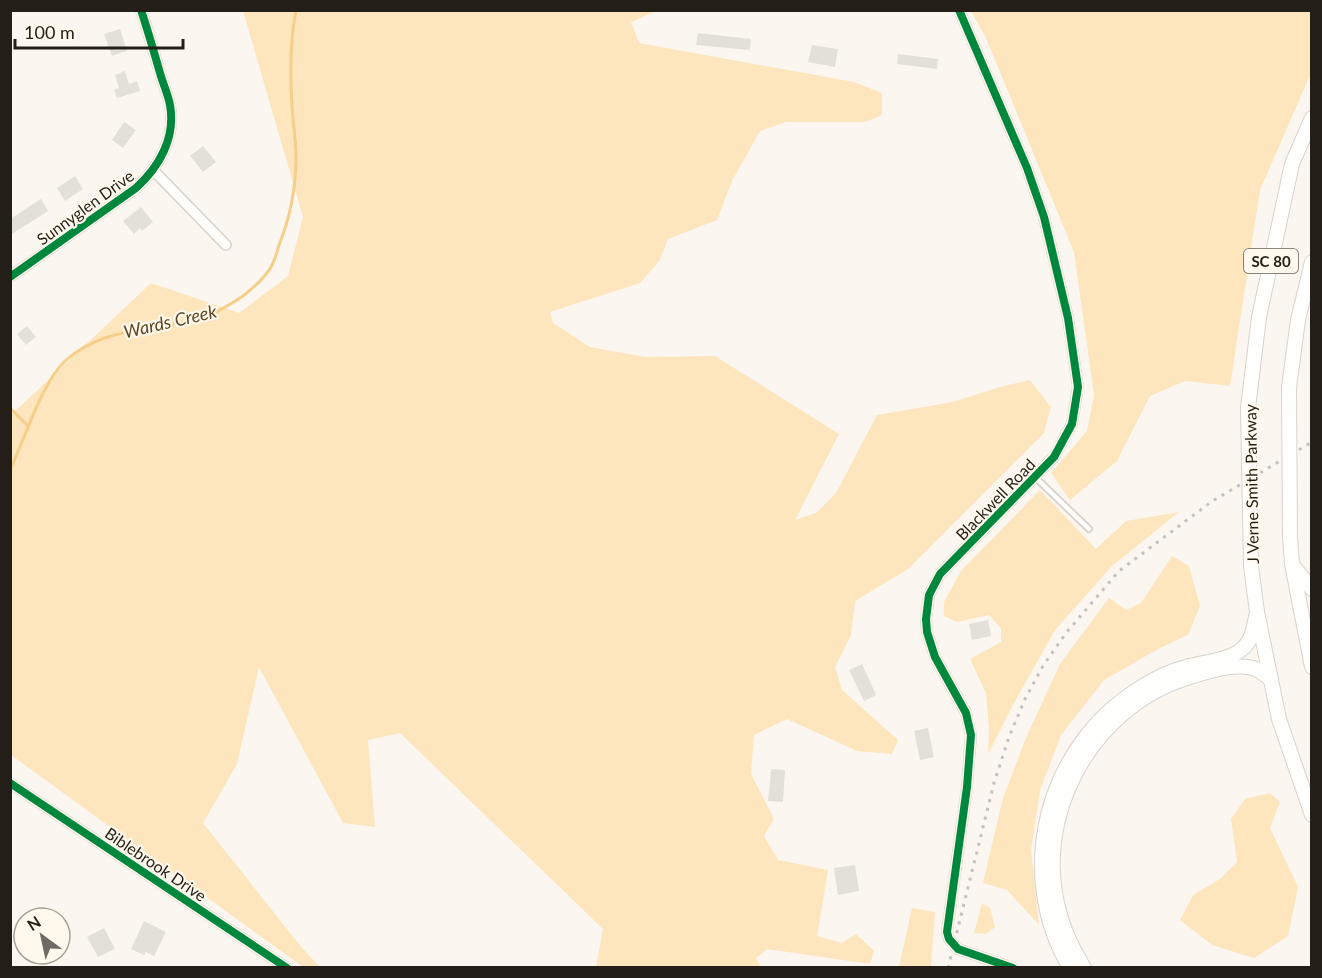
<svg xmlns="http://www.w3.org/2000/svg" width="1322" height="978" viewBox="0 0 1322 978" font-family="Lato,sans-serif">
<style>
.green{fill:#fde5bd}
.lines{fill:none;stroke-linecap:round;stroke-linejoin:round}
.stream{stroke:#f5cf8a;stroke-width:3}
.building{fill:#e3dfd9}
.lane-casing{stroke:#d7d3cc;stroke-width:8}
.street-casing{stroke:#d7d3cc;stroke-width:12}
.primary-casing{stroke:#d7d3cc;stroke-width:16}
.lane{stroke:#fefefd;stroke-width:4.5}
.street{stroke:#fefefd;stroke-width:9}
.primary{stroke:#fefefd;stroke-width:14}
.rail{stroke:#c1c1bf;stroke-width:3;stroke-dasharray:3 6;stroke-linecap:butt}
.primary-bridge-casing{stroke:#d7d3cc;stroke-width:16;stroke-linecap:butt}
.primary-bridge{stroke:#fefefd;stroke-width:14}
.cycleway-casing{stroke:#fff8ec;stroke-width:11}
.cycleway{stroke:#00873e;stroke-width:8}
.labels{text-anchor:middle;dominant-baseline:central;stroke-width:4.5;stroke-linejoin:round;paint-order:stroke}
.shield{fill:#fff8ec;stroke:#656058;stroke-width:1.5}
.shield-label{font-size:15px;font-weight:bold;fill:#231f18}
.street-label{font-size:16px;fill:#231f18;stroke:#fff8ec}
.water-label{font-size:18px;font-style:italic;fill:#5c471f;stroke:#fff8ec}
</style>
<rect width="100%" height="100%" fill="#fbf7f0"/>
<!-- green -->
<g class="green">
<path d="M243 11H656L631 22 639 43 854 82 882 93V115L865 122H786L760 131 732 181 717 220 668 239 660 260 640 283 550 312 553 323 590 347 645 357 715 356 839 434 795 520 816 513 836 493 877 415 953 402 1000 387 1030 380 1051 407 1044 433 908 569 855 601 851 635 835 667 842 690 898 740 892 754 857 751 787 719 754 735 751 774 774 819 764 836 778 860 828 870 817 936 842 943 856 934 874 951 870 964 767 949 756 958 761 967H596L603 929 400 733 368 740 375 827 343 823 259 667 237 764 203 823 302 948 320 967H303L11 755V415L151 283 239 313 288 276 303 217Z"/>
<path d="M971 11H1311V73L1260 190 1230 386 1185 381 1150 396 1117 461 1070 500 1051 473 1087 431 1094 395 1074 252 986 38Z"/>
<path d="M1040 490 1096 549 1126 521 1179 512 1112 566 1055 630 1014 703 988 754 989 729 986 693 970 659 1001 642V628L989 615 957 622 944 616V602L961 571Z"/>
<path d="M1172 556 1189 566 1200 606 1188 635 1160 648 1104 680 1061 735 1040 790 1031 850 1039 925 1007 890 983 883 1003 798 1026 738 1060 664 1109 598 1126 610 1141 603Z"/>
<path d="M1270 793 1280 802 1270 828 1298 887 1288 936 1254 958 1212 945 1180 920 1193 895 1220 879 1237 862 1231 819 1245 799Z"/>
<path d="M982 903 990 908 995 927 986 934 974 933Z"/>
<path d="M912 908 935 912 931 967H899Z"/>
</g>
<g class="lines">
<!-- stream -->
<g class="stream">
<path d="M10 408 28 426"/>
<path d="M10 470C24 441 42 382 65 361 106 324 160 332 207 316 220 311 231 304 243 296 253 288 265 278 271 267 275 260 277 252 279 245 290 218 296 186 296 156 296 140 293 123 292 106 290 75 290 41 296 10"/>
</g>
</g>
<!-- building -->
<g class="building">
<path d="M120 29 127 51 112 56 104 34Z"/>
<path d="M698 33 751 39 750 50 696 45Z"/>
<path d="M812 45 838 49 835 67 808 62Z"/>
<path d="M898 54 938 59 937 69 897 64Z"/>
<path d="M125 71 129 84 137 81 140 91 117 98 114 90 119 88 115 75Z"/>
<path d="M124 122 136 130 123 148 112 140Z"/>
<path d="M203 146 216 162 203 172 190 156Z"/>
<path d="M75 176 83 189 65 201 57 188Z"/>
<path d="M41 199 48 211 10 235V219Z"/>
<path d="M141 207 153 222 142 231 140 228 134 234 123 221Z"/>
<path d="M27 326 36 337 26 345 17 334Z"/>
<path d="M988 620 991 636 972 640 969 624Z"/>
<path d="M862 664 876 695 864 701 849 670Z"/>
<path d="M928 728 934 757 920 760 914 731Z"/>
<path d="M771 769 785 770 783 802 768 801Z"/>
<path d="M855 865 859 891 838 895 834 868Z"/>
<path d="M144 921 166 932 154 956 146 952 144 955 131 949Z"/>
<path d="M104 928 115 949 98 957 87 937Z"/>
</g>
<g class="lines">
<defs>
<path id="lane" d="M1035 477 1089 529"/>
<g id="street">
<path d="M959 10 1027 168 1044 217 1068 318 1078 387 1072 424 1054 457 940 574 929 595 926 619 927 632 935 657 966 713 971 735 967 787 947 932 949 939 958 949 1013 968"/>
<path d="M154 171 226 245"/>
<path d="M10 277 136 188C159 167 176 138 170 105 168 94 163 84 160 73 154 52 148 31 141 10"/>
<path d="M10 783 287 968"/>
</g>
<g id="primary">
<path d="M1289 387 1298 320 1312 262"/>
<path d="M1248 408 1259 317 1292 164 1312 118"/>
<path d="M1290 536 1292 564 1312 667"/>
<path d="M1251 566 1257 612 1279 719 1312 815"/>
<path d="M1294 567 1312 589"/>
<path d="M1070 968C1013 872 1046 746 1140 688 1154 679 1170 671 1186 667 1203 662 1228 661 1242 649 1253 640 1254 625 1257 612"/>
<path d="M1084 968C1075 952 1066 936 1061 918 1029 817 1093 704 1193 676 1210 671 1238 662 1256 669 1261 672 1266 676 1271 679"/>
</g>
</defs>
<!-- lane casing -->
<use href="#lane" class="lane-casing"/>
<!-- street casing -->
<use href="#street" class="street-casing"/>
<!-- primary casing -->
<use href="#primary" class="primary-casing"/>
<!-- lane -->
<use href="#lane" class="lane"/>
<!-- street -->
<use href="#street" class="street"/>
<!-- primary -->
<use href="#primary" class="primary"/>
<!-- rail -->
<path class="rail" d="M948 968 994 783 1009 737 1025 699 1043 666 1066 633 1119 571 1211 502 1312 442"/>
<defs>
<g id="primary-bridge">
<path d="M1289 387 1290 536"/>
<path d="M1248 408 1251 566"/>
</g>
</defs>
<!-- primary-bridge casing -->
<use href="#primary-bridge" class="primary-bridge-casing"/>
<!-- primary-bridge -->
<use href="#primary-bridge" class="primary-bridge"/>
<defs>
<g id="cycleway">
<path d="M959 10 1027 168 1044 217 1068 318 1078 387 1072 424 1054 457 940 574 929 595 926 619 927 632 935 657 966 713 971 735 967 787 947 932 949 939 958 949 1013 968"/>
<path d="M10 277 136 188C159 167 176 138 170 105 168 94 163 84 160 73 154 52 148 31 141 10"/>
<path d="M10 783 287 968"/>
</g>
</defs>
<!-- cycleway casing -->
<use href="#cycleway" class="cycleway-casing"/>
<!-- cycleway -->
<use href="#cycleway" class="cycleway"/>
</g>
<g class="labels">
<!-- shield labels -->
<rect class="shield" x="1244" y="249" width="54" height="24" rx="4.5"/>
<g class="shield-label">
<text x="1271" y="261">SC 80</text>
</g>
<!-- street labels -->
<g class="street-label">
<text transform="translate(85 207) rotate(-36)">Sunnyglen Drive</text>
<text transform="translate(1251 484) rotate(-91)">J Verne Smith Parkway</text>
<text transform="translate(995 499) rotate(-46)">Blackwell Road</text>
<text transform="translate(156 864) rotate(34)">Biblebrook Drive</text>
</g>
<!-- water labels -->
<g class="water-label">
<text transform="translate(170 321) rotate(-13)">Wards Creek</text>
</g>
</g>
<!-- border -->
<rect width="1322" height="978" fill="none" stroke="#231f18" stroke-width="24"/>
<!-- north arrow -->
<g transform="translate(42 936) rotate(327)"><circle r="28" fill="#fff8ec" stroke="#a7a197" stroke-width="1.5"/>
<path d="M0-4.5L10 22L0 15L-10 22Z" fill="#6f6b64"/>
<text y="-9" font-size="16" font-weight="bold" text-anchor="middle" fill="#231f18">N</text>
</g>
<!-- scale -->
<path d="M15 39v9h168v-9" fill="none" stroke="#231f18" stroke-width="3"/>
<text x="24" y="39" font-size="18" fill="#231f18" stroke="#fff8ec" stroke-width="4.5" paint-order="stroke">100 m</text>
</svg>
